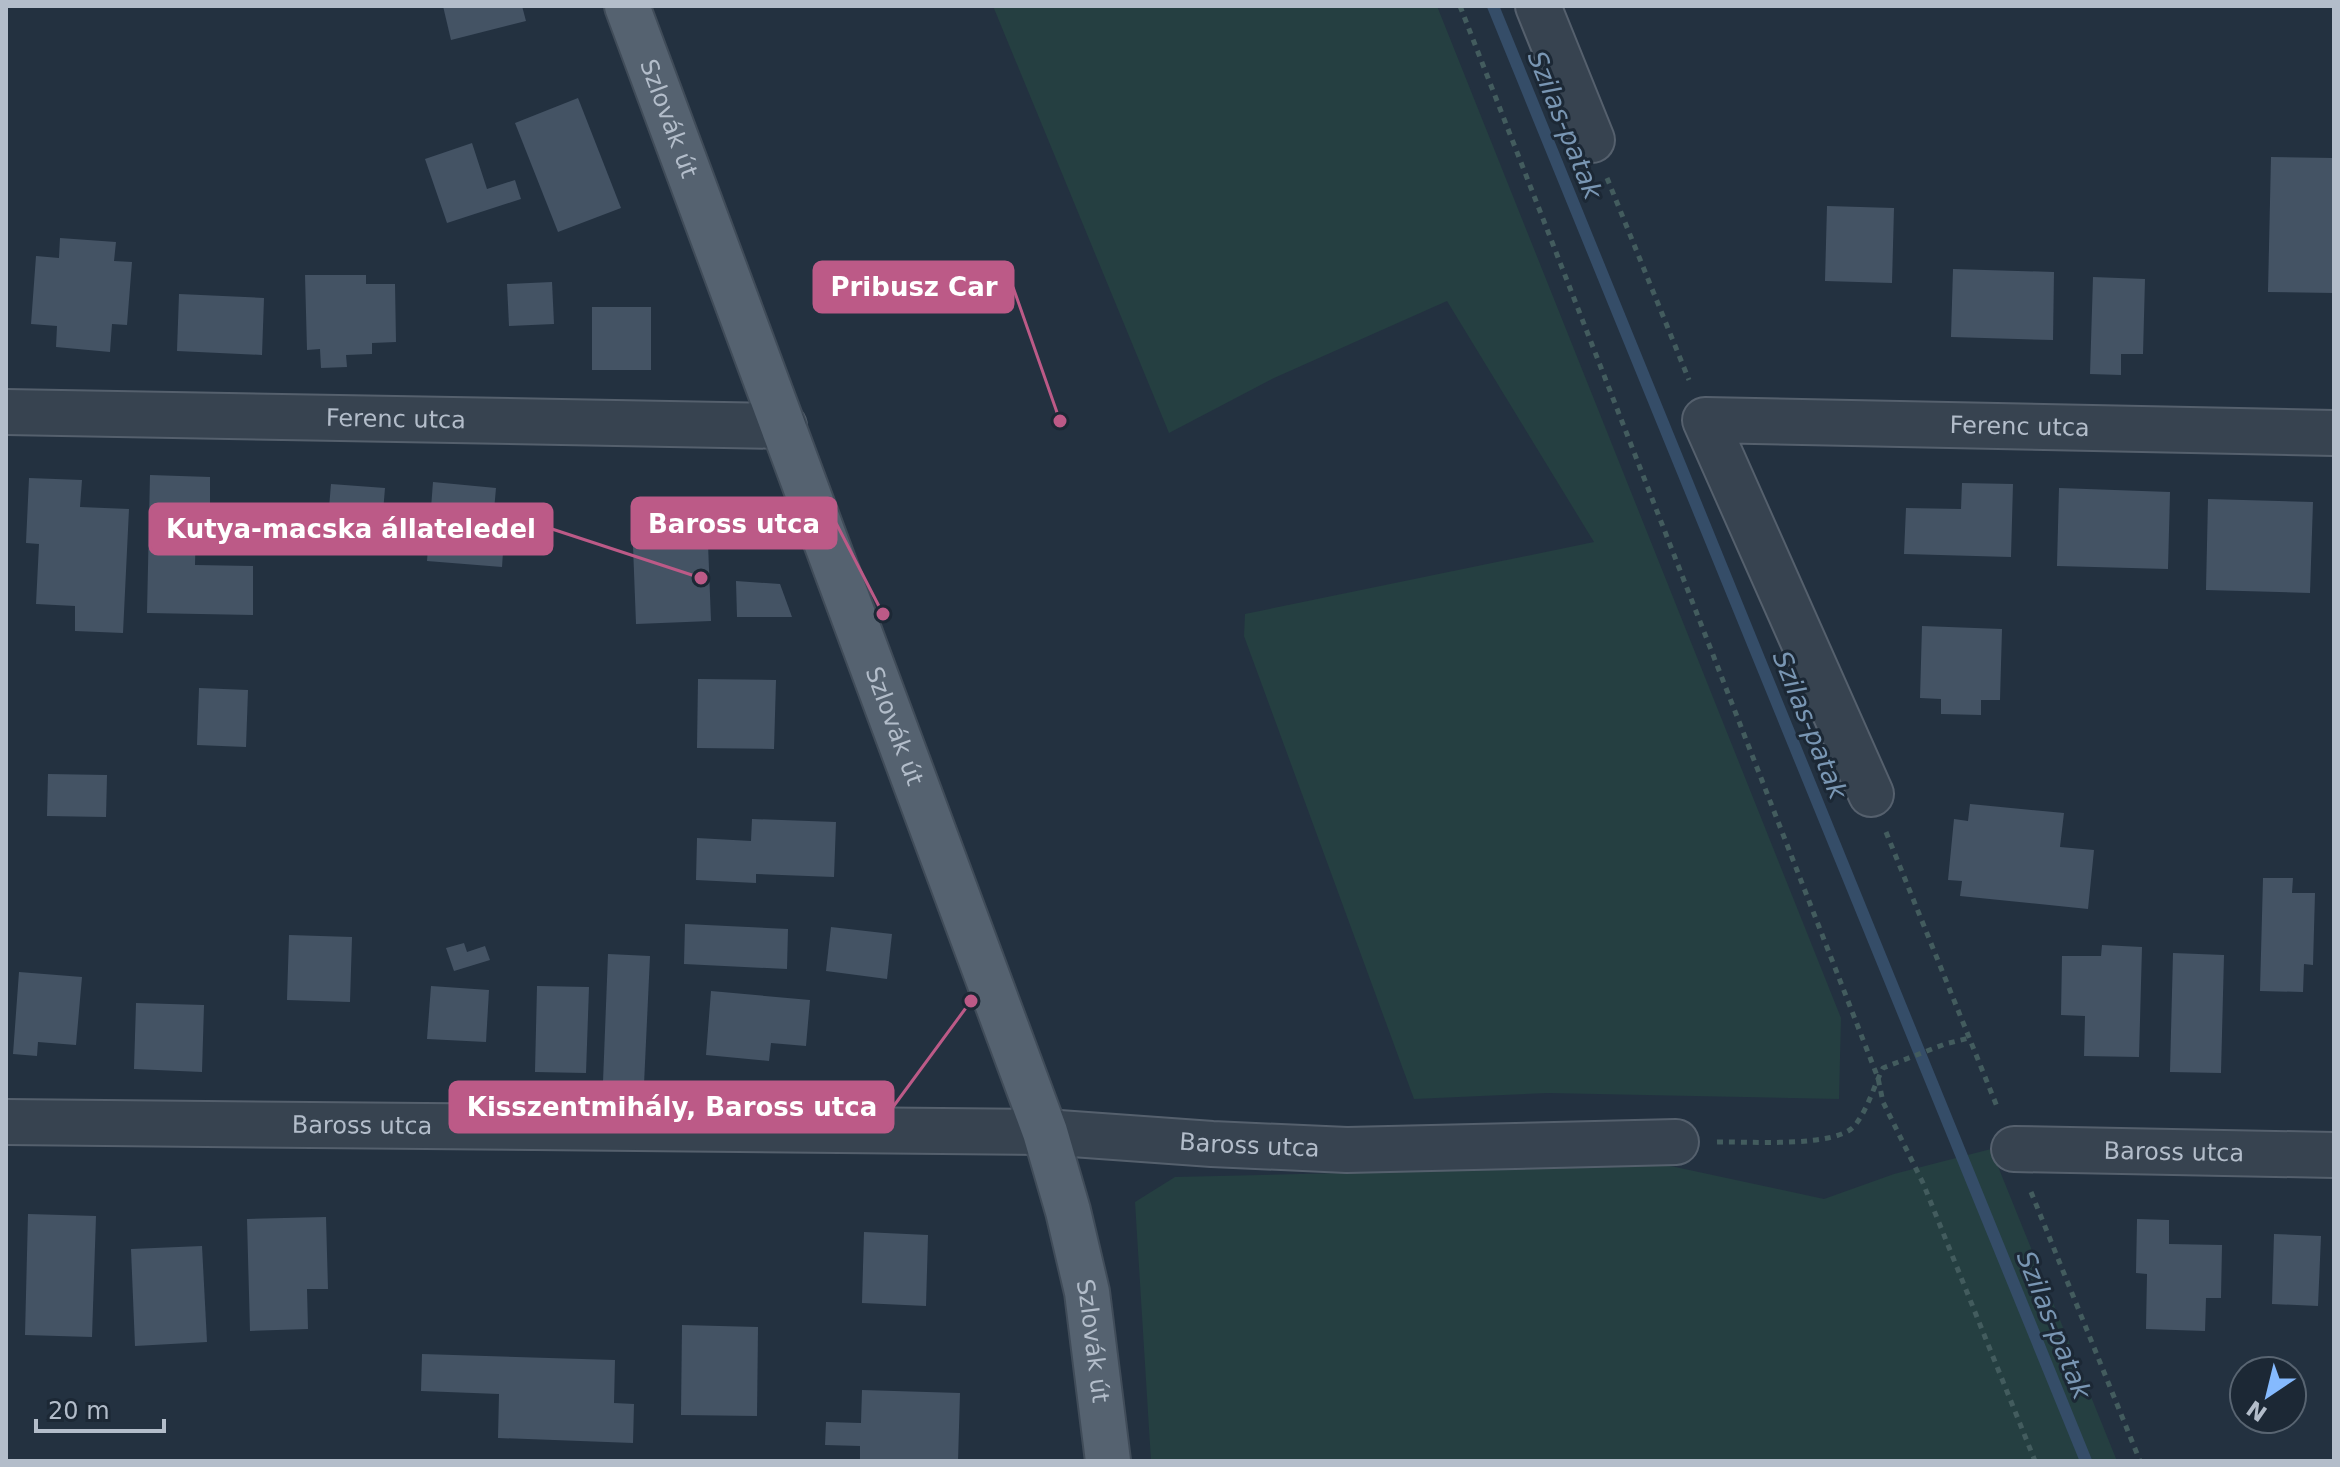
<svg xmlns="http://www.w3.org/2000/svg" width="2340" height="1467" viewBox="0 0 2340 1467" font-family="'DejaVu Sans',sans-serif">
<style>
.green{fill:#253f41}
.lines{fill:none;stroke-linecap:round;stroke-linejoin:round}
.stream{stroke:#354d68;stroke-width:12}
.building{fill:#445364}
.minor-casing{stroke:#55606d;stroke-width:48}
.major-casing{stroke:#404c59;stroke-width:48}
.path{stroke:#435c5e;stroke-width:5;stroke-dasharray:6 6;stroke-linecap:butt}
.minor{stroke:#374350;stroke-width:44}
.major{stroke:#556270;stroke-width:44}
.labels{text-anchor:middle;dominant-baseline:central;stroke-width:6;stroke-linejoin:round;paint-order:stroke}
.street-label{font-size:24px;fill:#b3bdca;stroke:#1c2835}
.water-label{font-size:26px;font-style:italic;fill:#7996b3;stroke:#1c2835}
.leader{fill:none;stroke:#bc5a87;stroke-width:3}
.callout-dot{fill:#bc5a87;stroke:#1c2835;stroke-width:3}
.callout{fill:#bc5a87;stroke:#bc5a87;stroke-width:3}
.callout-label{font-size:26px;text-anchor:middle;font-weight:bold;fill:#fff}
</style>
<rect width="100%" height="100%" fill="#233140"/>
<!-- green -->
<g class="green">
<path d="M993 6H1437L1841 1018 1839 1099 1548 1093 1414 1099 1244 636 1245 614 1594 542 1447 301 1274 378 1169 433Z"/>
<path d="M1991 1149 2117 1461H1151L1135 1202 1175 1177 1666 1165 1824 1199 1894 1174Z"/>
</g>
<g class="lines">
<!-- stream -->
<path class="stream" d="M1493 6 2086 1461"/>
</g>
<!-- building -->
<g class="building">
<path d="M443 6H522L526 21 451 40Z"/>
<path d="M578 98 621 208 558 232 515 123Z"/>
<path d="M472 143 487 189 515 180 521 199 447 223 425 159Z"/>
<path d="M2271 157 2334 158V293L2268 292Z"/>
<path d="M1827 206 1894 208 1892 283 1825 281Z"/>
<path d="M60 238 116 242 114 261 132 262 127 325 112 324 110 352 56 347 57 326 31 324 36 256 59 258Z"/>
<path d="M1953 269 2054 272 2053 340 1951 337Z"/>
<path d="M305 275H366V284H395L396 342 372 343V354L346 355 347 367 321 368 320 349 307 350Z"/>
<path d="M2093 277 2145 279 2143 354H2121V375L2090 374Z"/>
<path d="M552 282 554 324 509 326 507 284Z"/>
<path d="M179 294 264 298 262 355 177 351Z"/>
<rect x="592" y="307" width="59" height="63"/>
<path d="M150 475 210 477V520L196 519 195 565 253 566V615L147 613Z"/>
<path d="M29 478 82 480 80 507 129 509 123 633 75 631V606L36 604 39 544 26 543Z"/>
<path d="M433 482 496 488 493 522 505 523 502 567 427 561Z"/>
<path d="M1962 483 2013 484 2011 557 1904 554 1906 508 1961 509Z"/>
<path d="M331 484 385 488 381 536 327 532Z"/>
<path d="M2059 488 2170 492 2168 569 2057 566Z"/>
<path d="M2208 499 2313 502 2310 593 2206 590Z"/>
<path d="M707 518 711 621 636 624 632 520Z"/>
<path d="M736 581 780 584 792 617H737Z"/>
<path d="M1922 626 2002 629 2000 700H1981V715L1941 714V699L1920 698Z"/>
<path d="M698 679 776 680 774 749 697 748Z"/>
<path d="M199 688 248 690 246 747 197 745Z"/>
<path d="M48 774 107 775 106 817 47 816Z"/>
<path d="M1970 804 2064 813 2060 847 2094 850 2088 909 1960 896 1962 881 1948 880 1954 819 1968 821Z"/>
<path d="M752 819 836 822 834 877 756 874V883L696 880 697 838 751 841Z"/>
<path d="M2263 878H2293L2292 893H2315L2313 965 2304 964 2303 992 2260 991Z"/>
<path d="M685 924 788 929 787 969 684 964Z"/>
<path d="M831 927 892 934 887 979 826 971Z"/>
<path d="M289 935 352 937 350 1002 287 1000Z"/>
<path d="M464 943 467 952 485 946 490 960 454 971 446 948Z"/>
<path d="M2102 945 2142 947 2139 1057 2084 1056 2085 1016 2061 1015 2062 956H2101Z"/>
<path d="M2173 953 2224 955 2221 1073 2170 1072Z"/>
<path d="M608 954 650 956 644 1084 603 1082Z"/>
<path d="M19 972 82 977 76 1045 38 1042 37 1056 13 1054Z"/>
<path d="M431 986 489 990 486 1042 427 1039Z"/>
<path d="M537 986 589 987 586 1073 535 1072Z"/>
<path d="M711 991 810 1000 806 1046 771 1043 769 1061 706 1055Z"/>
<path d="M136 1003 204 1005 202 1072 134 1069Z"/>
<path d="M28 1214 96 1216 92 1337 25 1335Z"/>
<path d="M326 1217 328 1289H307L308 1329 250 1331 247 1219Z"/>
<path d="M2137 1219 2169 1220V1244L2222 1245 2221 1298H2206L2205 1331 2146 1329 2147 1274 2136 1273Z"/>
<path d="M864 1232 928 1235 926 1306 862 1303Z"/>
<path d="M2274 1234 2321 1236 2318 1306 2272 1304Z"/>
<path d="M202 1246 207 1342 135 1346 131 1249Z"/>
<path d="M682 1325 758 1327 757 1416 681 1415Z"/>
<path d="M422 1354 615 1360 614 1403 634 1404 633 1443 498 1438 499 1394 421 1391Z"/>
<path d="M862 1390 960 1393 958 1461H860V1446L825 1445 826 1422 861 1423Z"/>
</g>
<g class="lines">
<defs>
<g id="minor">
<path d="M1538 6 1592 140"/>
<path id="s1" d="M6 412 784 426"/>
<path id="s2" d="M1871 794 1705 420 2334 433"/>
<path id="s3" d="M6 1122 1045 1132 1212 1144 1347 1150 1676 1142"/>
<path id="s4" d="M2014 1149 2334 1155"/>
</g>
<g id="major">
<path id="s5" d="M627 6 1045 1132 1068 1211 1087 1292 1108 1461"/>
</g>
</defs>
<!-- minor casing -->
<use href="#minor" class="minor-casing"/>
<!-- major casing -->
<use href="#major" class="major-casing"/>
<!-- path -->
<g class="path">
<path d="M1460 6 1878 1078 1883 1102 1923 1183 2035 1461"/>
<path d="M1607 178 1689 380"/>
<path d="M1886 832 1998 1109"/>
<path d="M1717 1142C1746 1141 1839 1149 1856 1124 1868 1108 1874 1086 1883 1068L1945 1044 1969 1038"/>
<path d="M2031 1192 2140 1461"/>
</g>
<!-- minor -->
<use href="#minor" class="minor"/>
<!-- major -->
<use href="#major" class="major"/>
</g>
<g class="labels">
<!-- street labels -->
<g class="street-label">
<text stroke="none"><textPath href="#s5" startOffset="120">Szlovák út</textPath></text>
<text stroke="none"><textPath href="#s1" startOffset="390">Ferenc utca</textPath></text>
<text stroke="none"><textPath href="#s2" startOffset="724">Ferenc utca</textPath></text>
<text stroke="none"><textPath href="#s5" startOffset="768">Szlovák út</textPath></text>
<text stroke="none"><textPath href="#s3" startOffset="356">Baross utca</textPath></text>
<text stroke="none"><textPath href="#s3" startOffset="1244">Baross utca</textPath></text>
<text stroke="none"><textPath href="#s4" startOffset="160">Baross utca</textPath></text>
<text stroke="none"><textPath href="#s5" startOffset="1416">Szlovák út</textPath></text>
</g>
<!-- water labels -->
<g class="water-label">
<text transform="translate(1565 125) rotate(68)">Szilas-patak</text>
<text transform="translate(1810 725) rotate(68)">Szilas-patak</text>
<text transform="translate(2054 1325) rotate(68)">Szilas-patak</text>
</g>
</g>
<!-- callouts -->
<path class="leader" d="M1060 421L1013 287M883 614L836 523M701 578L552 529M971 1001L893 1107"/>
<g class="callout-dot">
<circle cx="1060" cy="421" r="8"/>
<circle cx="883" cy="614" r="8"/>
<circle cx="701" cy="578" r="8"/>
<circle cx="971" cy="1001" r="8"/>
</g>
<g class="callout">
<rect x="814" y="262" width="199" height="50" rx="8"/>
<rect x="632" y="498" width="204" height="50" rx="8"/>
<rect x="150" y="504" width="402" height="50" rx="8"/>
<rect x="450" y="1082" width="443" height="50" rx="8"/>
</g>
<g class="callout-label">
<text x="914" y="296">Pribusz Car</text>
<text x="734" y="533">Baross utca</text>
<text x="351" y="538">Kutya-macska állateledel</text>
<text x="672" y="1116">Kisszentmihály, Baross utca</text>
</g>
<!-- border -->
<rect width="2340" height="1467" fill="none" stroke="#b3bdca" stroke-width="16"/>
<!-- north arrow -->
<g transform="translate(2268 1395) rotate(215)"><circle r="38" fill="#1c2835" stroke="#586471" stroke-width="2"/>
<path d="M0-6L14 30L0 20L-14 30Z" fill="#85bafe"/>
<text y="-12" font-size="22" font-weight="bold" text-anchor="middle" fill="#b3bdca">N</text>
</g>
<!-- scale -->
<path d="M36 1419v12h128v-12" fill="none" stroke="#b3bdca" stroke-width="4"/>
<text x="48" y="1419" font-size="24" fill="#b3bdca" stroke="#1c2835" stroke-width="6" paint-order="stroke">20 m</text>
</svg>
